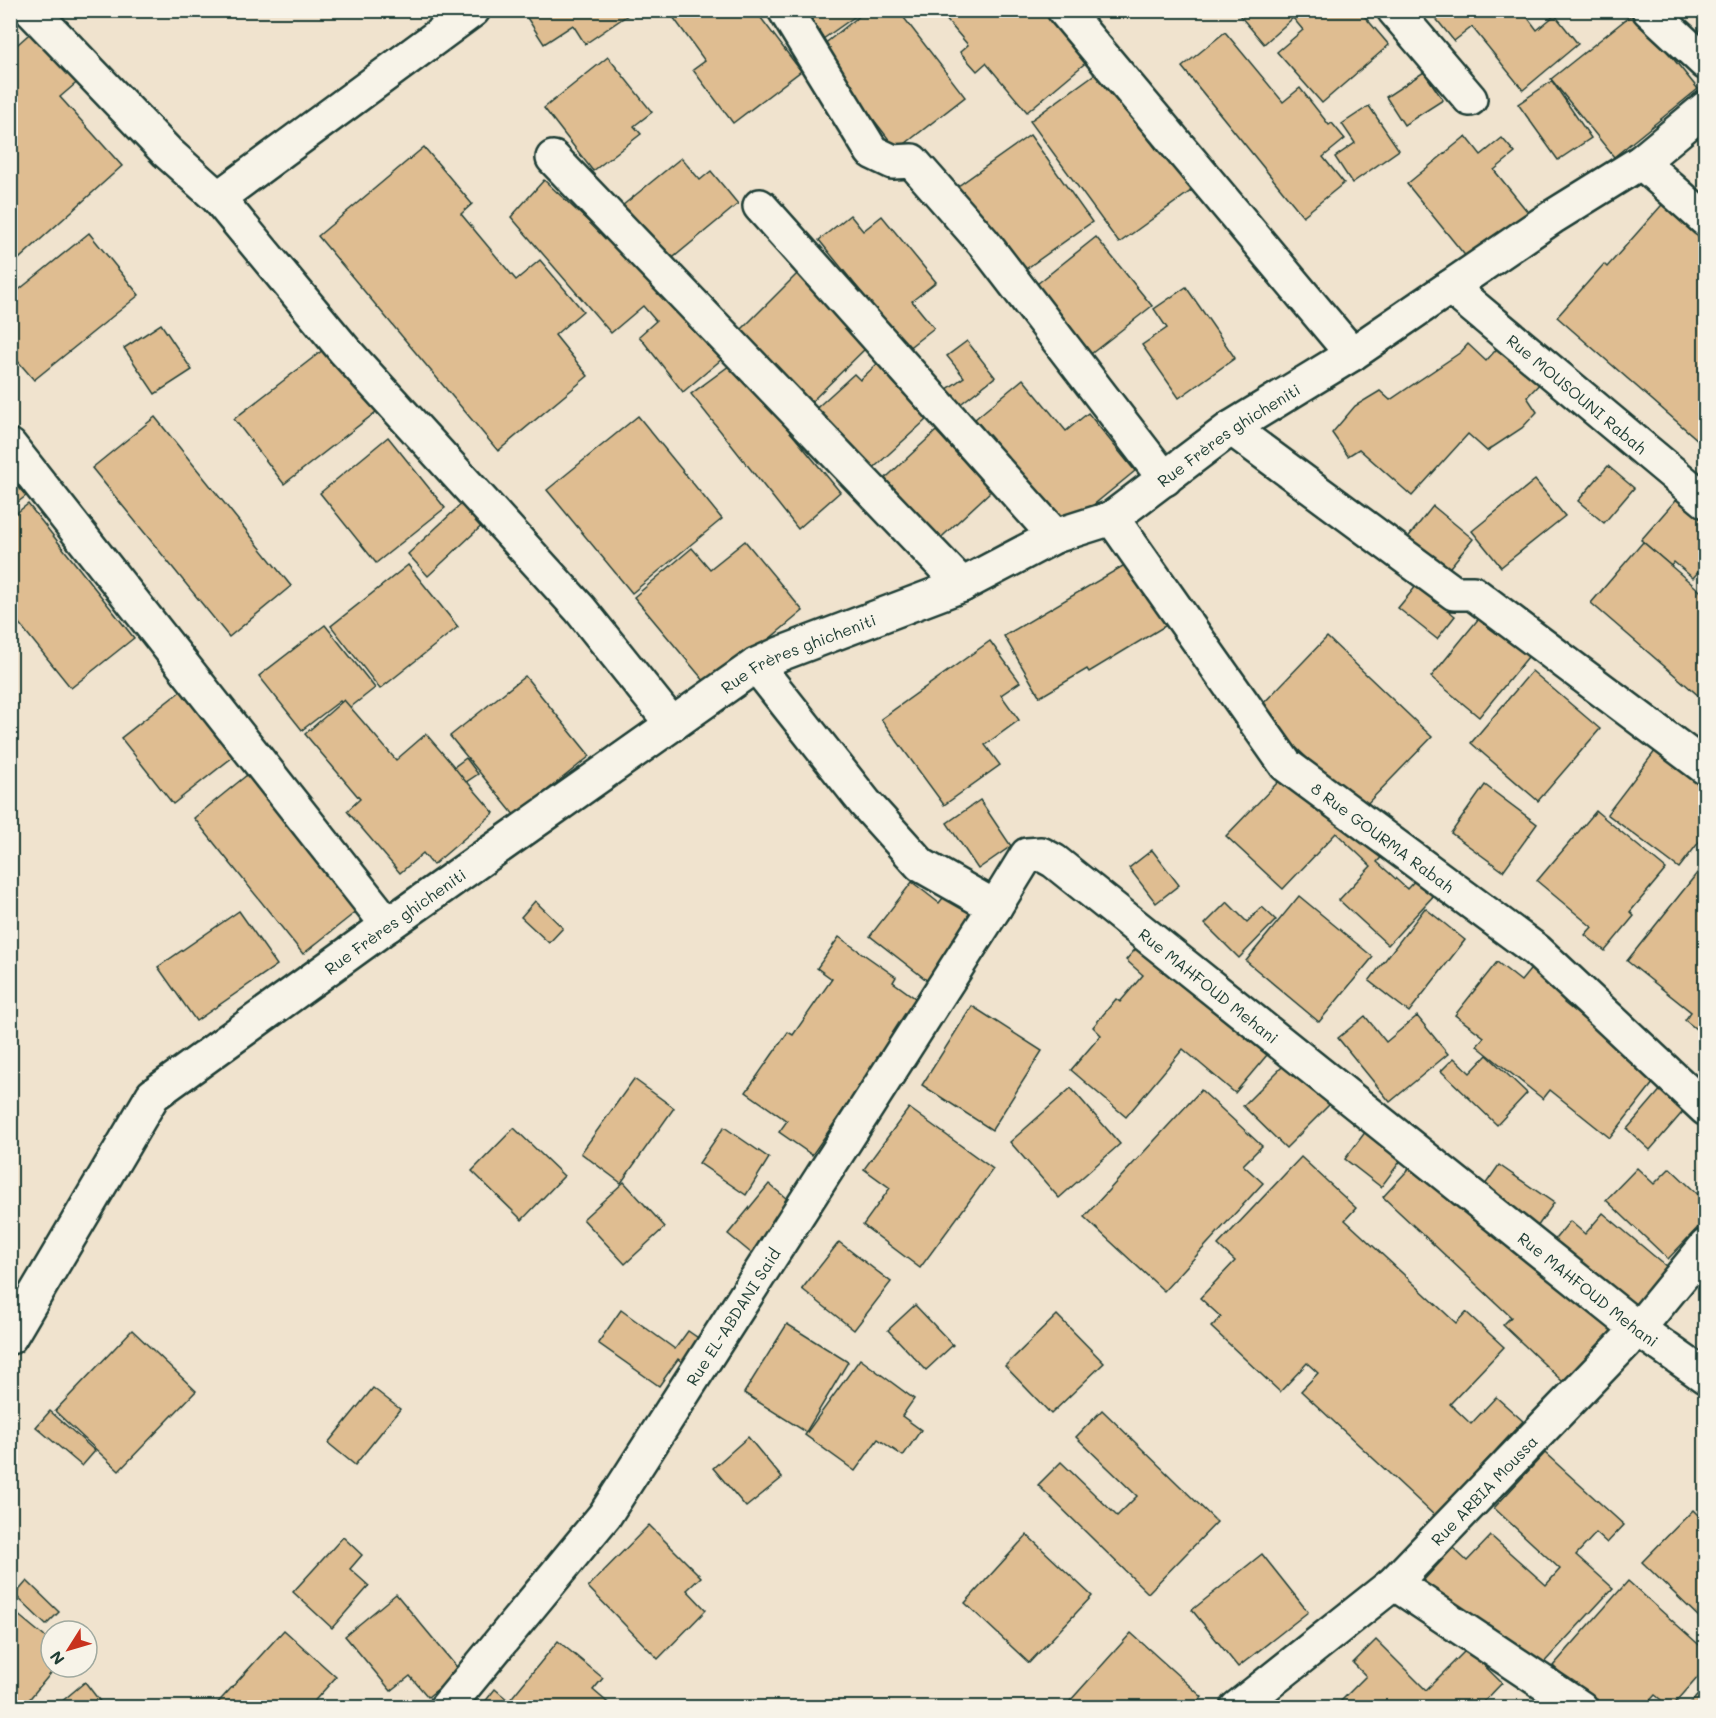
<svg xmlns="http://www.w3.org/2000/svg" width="1716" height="1718" viewBox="0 0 1716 1718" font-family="Mali,sans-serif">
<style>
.building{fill:#dfbd91;stroke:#1f3d34;stroke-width:1.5}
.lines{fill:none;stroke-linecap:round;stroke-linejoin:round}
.minor-casing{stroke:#1f3d34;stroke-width:38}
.minor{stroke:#f7f3e8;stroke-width:33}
.labels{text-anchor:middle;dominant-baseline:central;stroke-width:4.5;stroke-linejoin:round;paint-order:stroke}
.street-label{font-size:16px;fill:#1f3d34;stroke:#f7f3e8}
</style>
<rect width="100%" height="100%" fill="#f0e3ce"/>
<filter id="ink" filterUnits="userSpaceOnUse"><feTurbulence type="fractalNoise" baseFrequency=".0167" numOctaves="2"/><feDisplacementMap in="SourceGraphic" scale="12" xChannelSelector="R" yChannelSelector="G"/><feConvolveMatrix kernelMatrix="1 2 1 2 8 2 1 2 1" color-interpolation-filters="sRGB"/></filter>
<g filter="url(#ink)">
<!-- building -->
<g class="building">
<path d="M522 10H635L585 44 573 25 544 44Z"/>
<path d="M668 10H755L801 71 733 123 693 70 705 61Z"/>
<path d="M793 10H864L816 44Z"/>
<path d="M867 10H898L965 97 897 150 860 102 813 53Z"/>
<path d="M954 10H1048L1089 60 1027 112 986 63 977 71 960 52 968 45 945 18Z"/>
<path d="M1235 10H1359L1389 45 1322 103 1277 52 1303 30 1293 18 1264 44Z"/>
<path d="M1429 10H1522L1537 30 1555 15 1578 44 1523 90 1472 27 1454 41Z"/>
<path d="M1635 12 1698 89 1614 157 1551 79Z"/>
<path d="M36 28 81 79 60 97 122 166 10 267V51Z"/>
<path d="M1225 32 1283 102 1300 88 1329 125 1332 123 1345 139 1323 157 1344 183 1303 216 1182 67Z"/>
<path d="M608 57 652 112 634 126 641 134 593 171 544 108Z"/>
<path d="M1099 71 1156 149 1167 141 1199 185 1119 243 1030 121Z"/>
<path d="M1424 72 1443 100 1404 125 1386 97Z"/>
<path d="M1552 81 1591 138 1558 160 1518 104Z"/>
<path d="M1369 106 1399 150 1352 183 1335 157 1355 143 1342 124Z"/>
<path d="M1030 135 1092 222 1016 276 954 189Z"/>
<path d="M1466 136 1481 155 1502 138 1515 153 1494 170 1531 216 1472 264 1407 184Z"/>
<path d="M424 147 472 204 461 214 516 280 540 260 583 311 555 335 588 376 498 451 318 236Z"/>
<path d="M681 158 700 180 711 171 738 204 663 266 617 210Z"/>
<path d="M544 180 729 353 683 392 639 336 656 321 643 306 611 333 511 217Z"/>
<path d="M1668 198 1706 231V447L1557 317 1604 264 1607 267Z"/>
<path d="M850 215 863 231 882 216 936 282 912 301 934 328 907 349 819 240Z"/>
<path d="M89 233 139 295 34 380 10 352V297Z"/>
<path d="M1096 237 1152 306 1087 357 1032 288Z"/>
<path d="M801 270 872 342 804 409 733 338Z"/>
<path d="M1186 287 1235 358 1179 398 1142 345 1167 328 1154 309Z"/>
<path d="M161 324 192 370 155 394 124 348Z"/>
<path d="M967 341 995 377 958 406 946 390 964 377 947 356Z"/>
<path d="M332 343 381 408 284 484 234 419Z"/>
<path d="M1502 343 1544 379 1527 397 1537 412 1522 428 1487 451 1468 434 1412 496 1359 449 1348 456 1332 433 1355 406 1380 391 1390 400 1461 352 1468 344 1486 361Z"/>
<path d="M733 363 840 492 798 529 691 394Z"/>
<path d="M877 364 927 419 866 475 810 414 854 374 860 380Z"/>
<path d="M1023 379 1066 431 1088 413 1135 471 1064 529 975 419Z"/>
<path d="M638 416 722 519 632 593 547 490Z"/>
<path d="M155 417 291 586 229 637 92 468Z"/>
<path d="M936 431 991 491 931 547 875 488Z"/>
<path d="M388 437 445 508 376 563 320 493Z"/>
<path d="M1608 466 1634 488 1604 523 1578 501Z"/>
<path d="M10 477 26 496 10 508Z"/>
<path d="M1535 480 1565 516 1501 567 1472 531Z"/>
<path d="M1681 494 1706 516V563L1693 578 1674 562 1671 566 1641 540Z"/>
<path d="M469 497 489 519 428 576 408 554Z"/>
<path d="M28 504 134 638 71 688 18 622 13 626 10 622V518Z"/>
<path d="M1433 506 1473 539 1442 577 1402 545Z"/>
<path d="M745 541 803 611 710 688 634 597 692 548 710 569Z"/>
<path d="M1643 542 1706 596V702L1591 603Z"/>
<path d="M1133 560 1170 623 1089 672 1087 669 1040 697 1004 636Z"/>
<path d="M408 565 458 627 380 689 331 626Z"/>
<path d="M1417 585 1455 616 1437 639 1398 608Z"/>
<path d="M1484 612 1532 652 1479 717 1431 677Z"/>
<path d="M325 625 375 688 347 710 340 701 302 730 259 676Z"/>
<path d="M1327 637 1432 737 1361 810 1257 710Z"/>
<path d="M990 641 1020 682 1001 695 1019 720 985 745 1000 765 944 805 881 719Z"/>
<path d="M1532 671 1600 729 1538 801 1471 743Z"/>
<path d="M525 676 590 756 515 816 450 736Z"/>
<path d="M191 683 243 749 173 804 121 738Z"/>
<path d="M344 700 396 760 426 734 494 813 433 865 423 853 400 873 347 811 360 799 305 734Z"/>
<path d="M1662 742 1706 774V833L1679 868 1607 814Z"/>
<path d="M466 758 478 774 466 782 454 767Z"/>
<path d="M247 775 357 911 303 954 194 818Z"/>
<path d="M1280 780 1388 850 1377 862 1407 889 1419 876 1437 892 1388 945 1339 900 1371 866 1336 833 1283 889 1226 836Z"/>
<path d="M1485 785 1537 824 1503 871 1451 833Z"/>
<path d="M980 800 1011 846 978 869 947 823Z"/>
<path d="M1596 811 1666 869 1630 912 1634 916 1605 951 1585 935 1592 927 1537 881Z"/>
<path d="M1152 850 1179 885 1156 903 1129 868Z"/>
<path d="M1706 862V1037L1685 1020 1691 1012 1627 961Z"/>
<path d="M912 882 939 903 950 889 985 918 933 985 870 936Z"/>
<path d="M1299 896 1373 957 1319 1022 1246 961Z"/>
<path d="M535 901 563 928 549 943 521 917Z"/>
<path d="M1227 902 1247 922 1262 907 1276 920 1239 958 1205 924Z"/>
<path d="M1425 908 1465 940 1409 1012 1369 981Z"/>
<path d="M239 911 277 965 196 1021 158 967Z"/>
<path d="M1150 932 1278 1042 1235 1093 1183 1049 1126 1117 1071 1070 1101 1035 1093 1027 1116 999 1120 1002 1143 975 1126 960Z"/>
<path d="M839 937 896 977 893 982 919 1001 812 1155 779 1132 787 1121 746 1092 788 1032 793 1035 832 979 817 968Z"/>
<path d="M1497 962 1521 981 1534 965 1571 995 1564 1003 1657 1078 1610 1138 1550 1090 1543 1099 1477 1046 1484 1037 1455 1015Z"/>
<path d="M972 1006 1042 1051 992 1130 922 1085Z"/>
<path d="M1365 1016 1386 1042 1417 1016 1448 1054 1390 1102 1338 1038Z"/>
<path d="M1307 1042 1350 1084 1286 1148 1243 1106Z"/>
<path d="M1487 1055 1527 1093 1497 1125 1441 1071 1454 1058 1470 1073Z"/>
<path d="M634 1079 674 1108 621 1183 581 1153Z"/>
<path d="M1669 1080 1693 1100 1650 1150 1627 1129Z"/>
<path d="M1071 1088 1120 1144 1059 1198 1010 1142Z"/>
<path d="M1201 1090 1262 1146 1243 1165 1263 1183 1164 1291 1084 1217Z"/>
<path d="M909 1108 993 1169 920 1268 863 1225 890 1188 864 1169Z"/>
<path d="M1372 1123 1408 1151 1381 1187 1345 1159Z"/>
<path d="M724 1127 769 1158 746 1195 699 1163Z"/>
<path d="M514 1128 564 1176 522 1220 472 1171Z"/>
<path d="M1429 1147 1618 1324 1563 1382 1503 1325 1511 1317 1383 1197Z"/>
<path d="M1301 1157 1356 1208 1345 1220 1456 1323 1466 1312 1504 1347 1450 1404 1471 1424 1496 1397 1523 1421 1435 1516 1301 1391 1318 1373 1307 1363 1280 1392 1211 1327 1221 1317 1200 1298 1235 1261 1218 1245Z"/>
<path d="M1499 1165 1554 1203 1535 1230 1480 1192Z"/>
<path d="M1637 1168 1654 1184 1670 1168 1706 1202V1219L1668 1259 1606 1200Z"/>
<path d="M624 1182 665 1227 625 1264 583 1219Z"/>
<path d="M769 1184 792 1203 751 1253 728 1234Z"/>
<path d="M1603 1213 1667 1267 1625 1317 1546 1250 1570 1221 1585 1234Z"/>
<path d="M839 1242 891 1282 854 1330 802 1289Z"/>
<path d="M915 1305 953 1345 926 1370 888 1330Z"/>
<path d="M621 1310 675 1349 688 1331 704 1342 688 1366 678 1359 659 1386 598 1343Z"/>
<path d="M1057 1315 1104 1363 1051 1414 1005 1366Z"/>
<path d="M787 1324 848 1362 806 1432 744 1393Z"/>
<path d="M132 1330 196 1391 119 1471 55 1411Z"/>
<path d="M860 1359 914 1399 902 1416 921 1430 903 1456 878 1439 855 1471 805 1435Z"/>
<path d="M373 1388 400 1409 355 1465 328 1443Z"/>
<path d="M1102 1410 1217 1522 1148 1593 1038 1485 1061 1462 1117 1516 1137 1496 1076 1437Z"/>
<path d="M50 1411 95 1451 82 1466 36 1427Z"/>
<path d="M748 1437 782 1478 746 1507 713 1468Z"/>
<path d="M1545 1453 1624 1525 1607 1543 1596 1533 1576 1555 1613 1588 1538 1669 1492 1627 1482 1636 1423 1581 1453 1548 1467 1561 1491 1536 1546 1585 1560 1569 1494 1508Z"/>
<path d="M1693 1510 1706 1523V1619L1703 1621 1642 1562Z"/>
<path d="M649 1525 701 1577 687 1590 706 1610 658 1659 588 1587Z"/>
<path d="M1027 1535 1092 1596 1029 1663 965 1603Z"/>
<path d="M343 1537 362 1555 350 1569 369 1586 332 1628 293 1592Z"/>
<path d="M1262 1554 1308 1612 1238 1667 1192 1610Z"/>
<path d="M27 1581 59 1612 46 1625 15 1595Z"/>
<path d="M1628 1581 1706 1651V1668L1671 1708 1655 1695 1643 1708H1599L1553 1666Z"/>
<path d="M396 1594 460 1671 428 1697 410 1676 391 1691 345 1636Z"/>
<path d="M11 1609 51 1642V1667H56L22 1708H10Z"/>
<path d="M284 1630 336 1677 308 1708H213Z"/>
<path d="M1131 1633 1202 1697 1193 1708H1077L1070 1701Z"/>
<path d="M1376 1640 1426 1690 1467 1649 1502 1683 1478 1708H1346L1340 1702 1366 1676 1353 1663Z"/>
<path d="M558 1641 603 1678 593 1690 614 1708H480L495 1689 509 1701Z"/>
<path d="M85 1682 105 1708H54Z"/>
<path d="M1706 1686V1708H1686Z"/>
</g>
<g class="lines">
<defs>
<g id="minor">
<path d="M31 10 167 152 218 198 345 351 580 609 672 724"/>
<path d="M785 10 872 152 893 162 912 161 983 242 1165 479"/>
<path d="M1064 10 1352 354"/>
<path d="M1394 10 1470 99"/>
<path d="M1649 10 1706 63"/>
<path d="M553 158 962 585"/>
<path d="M1641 162 1706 220"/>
<path d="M218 198 473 10"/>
<path d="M760 206 1055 536"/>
<path id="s1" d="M1450 287 1706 501"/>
<path d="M1231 428 1454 593H1473L1706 768"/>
<path d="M10 446 388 925"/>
<path id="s2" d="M1112 518 1286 765 1536 950 1706 1109"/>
<path id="s3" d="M756 665 865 803 921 865 995 907 1027 855 1041 854 1054 861 1638 1329 1706 1377"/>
<path id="s4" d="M10 1337 153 1095 388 925 756 665 780 654 962 585 1055 536 1112 518 1231 428 1352 354 1554 216 1641 162 1706 108"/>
<path d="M1394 1583 1581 1708"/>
<path id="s5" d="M446 1708 605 1515 995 907"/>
<path id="s6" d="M1237 1708 1394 1583 1638 1329 1706 1246"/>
</g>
</defs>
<!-- minor casing -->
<use href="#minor" class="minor-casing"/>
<!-- minor -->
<use href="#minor" class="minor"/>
</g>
</g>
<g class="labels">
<!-- street labels -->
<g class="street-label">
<text stroke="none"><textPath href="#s1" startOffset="166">Rue MOUSOUNI Rabah</textPath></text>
<text stroke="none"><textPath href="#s4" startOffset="1551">Rue Frères ghicheniti</textPath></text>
<text stroke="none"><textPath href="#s4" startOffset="1065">Rue Frères ghicheniti</textPath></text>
<text stroke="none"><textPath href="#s2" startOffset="423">8 Rue GOURMA Rabah</textPath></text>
<text stroke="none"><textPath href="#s4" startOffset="579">Rue Frères ghicheniti</textPath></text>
<text stroke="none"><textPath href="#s3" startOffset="633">Rue MAHFOUD Mehani</textPath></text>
<text stroke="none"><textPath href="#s3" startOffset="1119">Rue MAHFOUD Mehani</textPath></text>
<text stroke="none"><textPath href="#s5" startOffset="486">Rue EL-ABDANI Said</textPath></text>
<text stroke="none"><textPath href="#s6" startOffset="330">Rue ARBIA Moussa</textPath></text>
</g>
</g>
<!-- margin -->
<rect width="1716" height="1718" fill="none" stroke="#f7f3e8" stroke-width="36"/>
<rect x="18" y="18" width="1680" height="1682" fill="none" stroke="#1f3d34" stroke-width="2" filter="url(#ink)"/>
<!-- north arrow -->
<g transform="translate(69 1649) rotate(233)"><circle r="28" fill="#f7f3e8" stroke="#a1aaa0" stroke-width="1.5"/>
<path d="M0-4.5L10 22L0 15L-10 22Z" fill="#c8321e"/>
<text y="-9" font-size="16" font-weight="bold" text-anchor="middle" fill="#1f3d34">N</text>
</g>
</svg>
